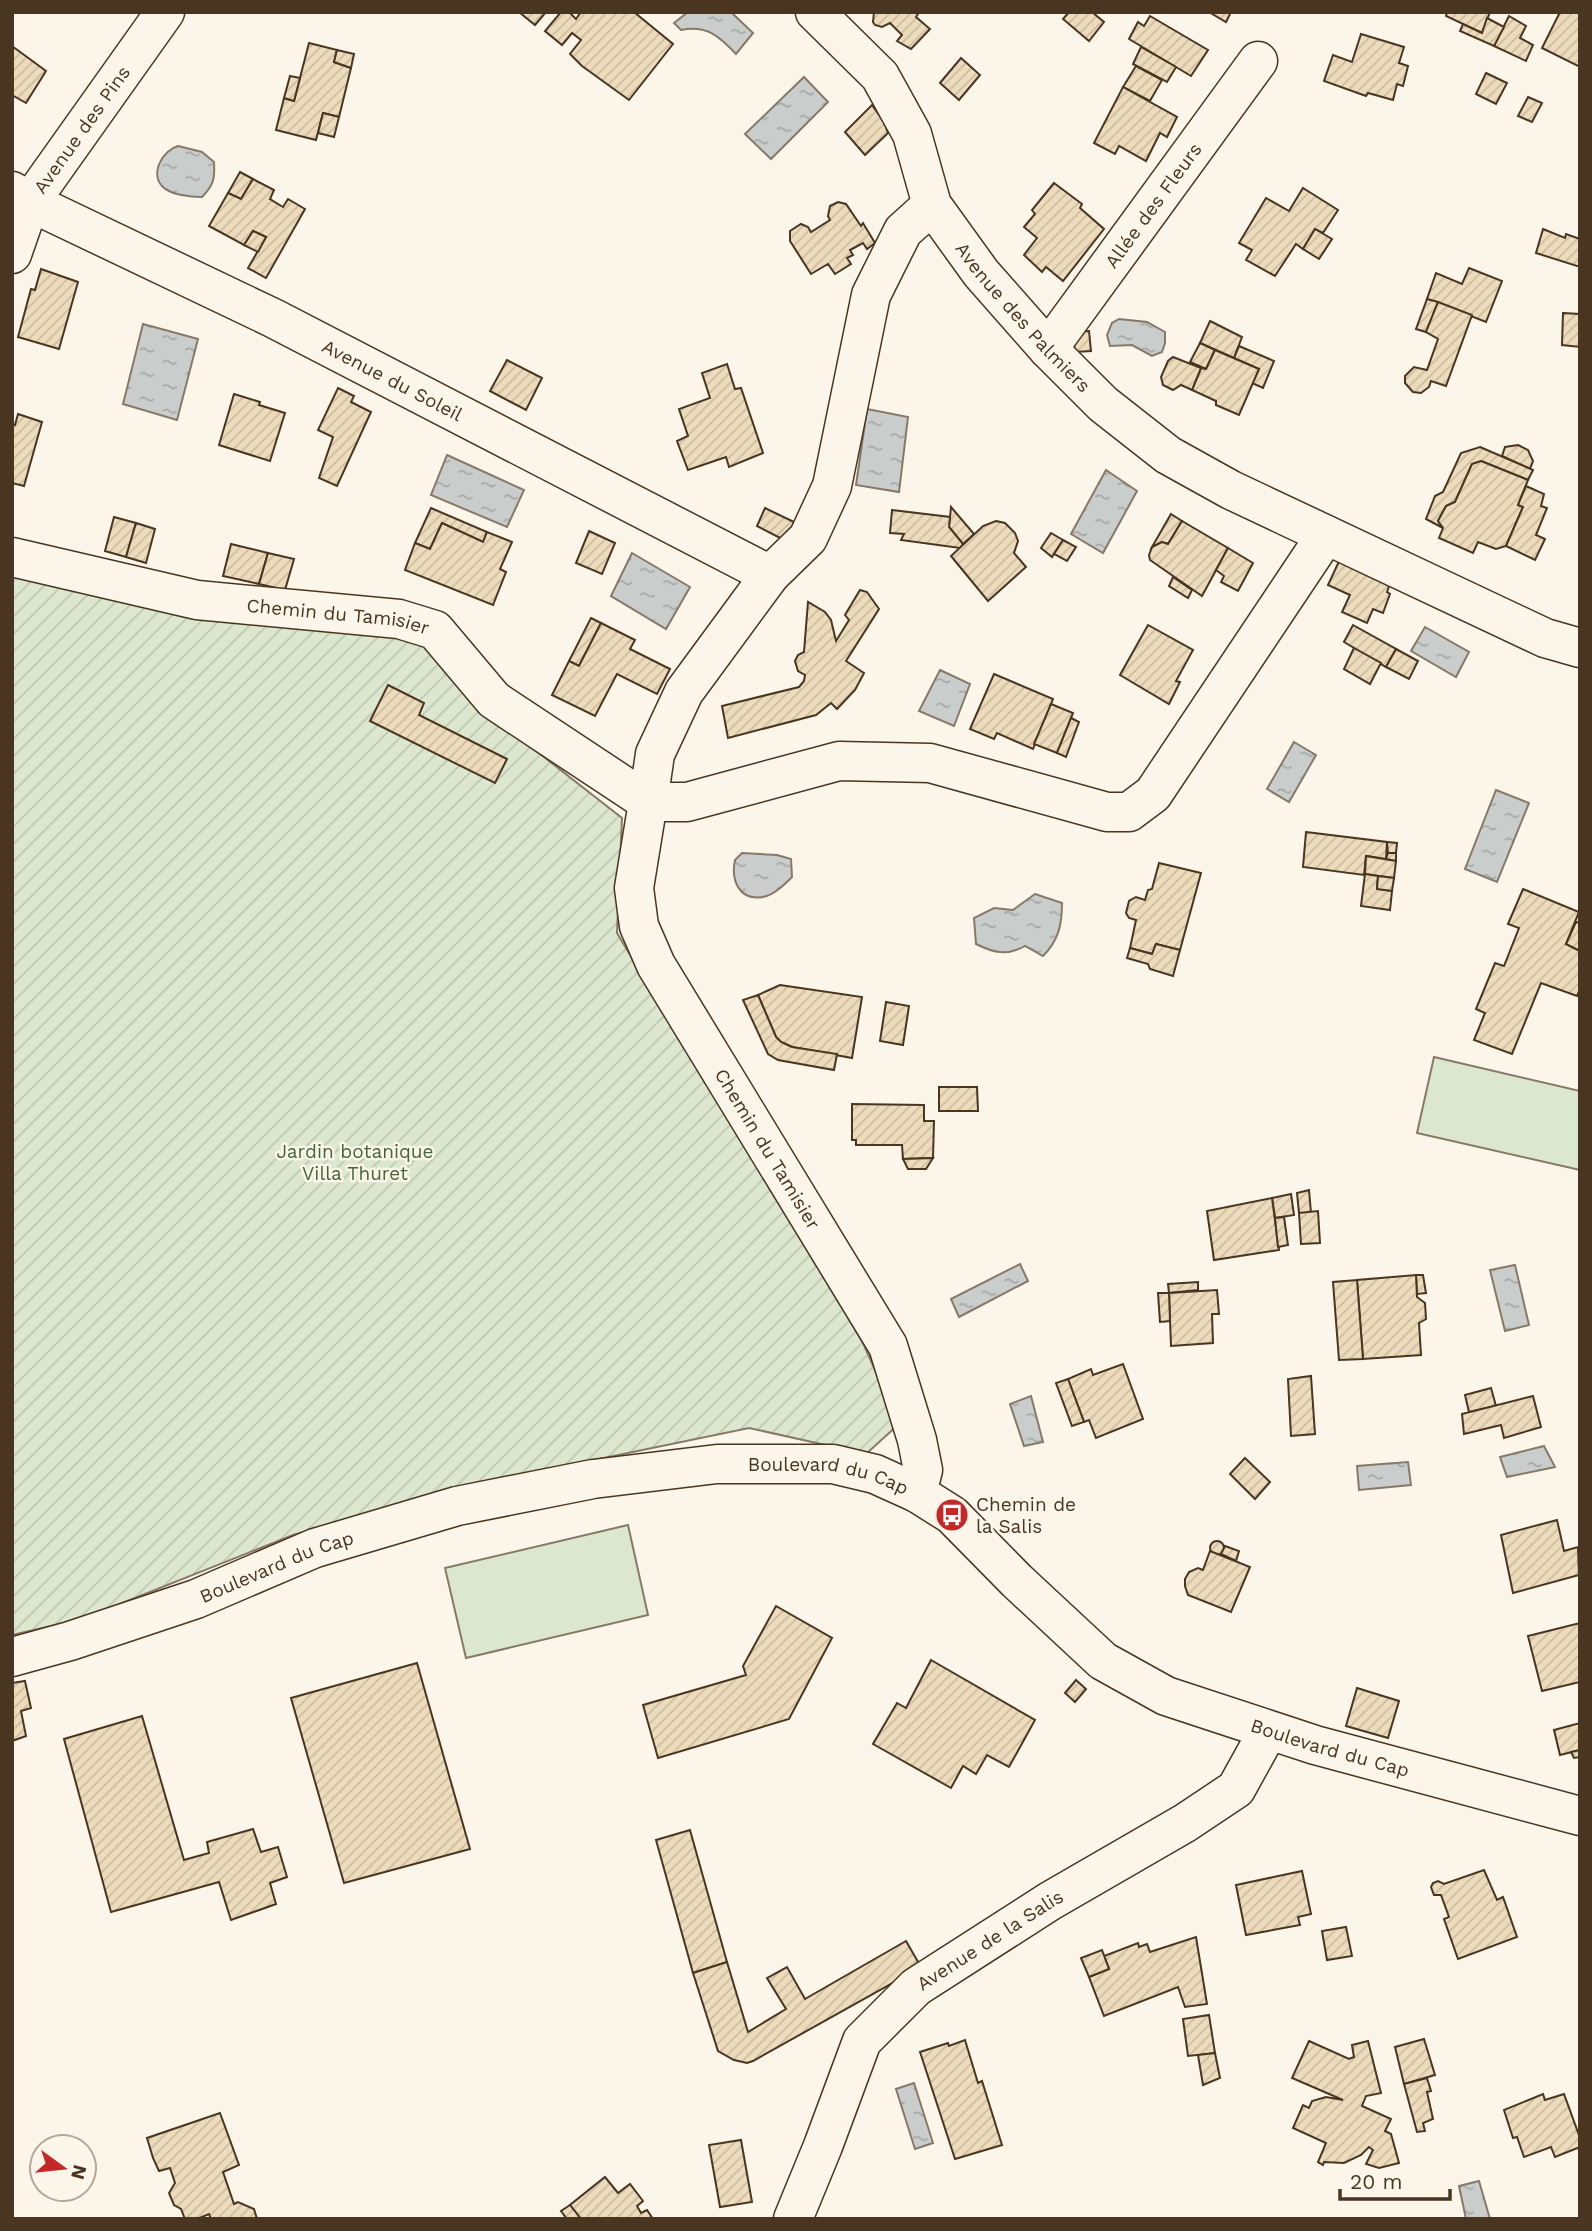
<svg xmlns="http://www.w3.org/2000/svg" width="1592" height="2231" viewBox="0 0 1592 2231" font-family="'Work Sans',sans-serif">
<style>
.garden{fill:url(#garden-furrows);stroke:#887966;stroke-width:2}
.pitch{fill:#dce7d0;stroke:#887966;stroke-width:2}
.water{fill:url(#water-ripples);stroke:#887966;stroke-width:2}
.building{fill:url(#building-hatch);stroke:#4a3520;stroke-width:2}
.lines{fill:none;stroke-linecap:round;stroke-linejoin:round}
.minor-casing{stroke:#4a3520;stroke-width:41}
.minor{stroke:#fbf6e9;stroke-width:38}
.labels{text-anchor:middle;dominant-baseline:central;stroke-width:5;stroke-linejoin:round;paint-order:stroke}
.street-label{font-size:19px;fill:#4a3520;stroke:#fbf6e9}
.park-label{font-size:19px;fill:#436837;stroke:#fbf6e9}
.poi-label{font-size:19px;fill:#4a3520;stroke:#fbf6e9;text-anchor:start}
</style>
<defs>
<pattern id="garden-furrows" width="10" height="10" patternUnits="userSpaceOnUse" patternTransform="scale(1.75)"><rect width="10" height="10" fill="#dce7d0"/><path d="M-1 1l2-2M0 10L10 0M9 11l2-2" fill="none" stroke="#bec7b2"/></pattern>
<pattern id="water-ripples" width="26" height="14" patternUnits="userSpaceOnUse" patternTransform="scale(1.75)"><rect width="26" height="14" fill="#c9cecd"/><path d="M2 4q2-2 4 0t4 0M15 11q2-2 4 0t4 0" fill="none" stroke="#a5a8a6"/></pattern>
<pattern id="building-hatch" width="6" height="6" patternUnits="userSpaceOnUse" patternTransform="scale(1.75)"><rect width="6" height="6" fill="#ecdcbc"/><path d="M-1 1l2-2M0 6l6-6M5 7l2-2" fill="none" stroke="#ccbda1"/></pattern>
</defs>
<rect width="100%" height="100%" fill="#fbf6e9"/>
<!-- garden -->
<path class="garden" d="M12 569 427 638 480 707 622 818 617 933 863 1343 899 1424 866 1454 749 1428 453 1489 293 1535 82 1619 12 1635Z"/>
<!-- pitch -->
<g class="pitch">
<path d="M1434 1057 1580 1091V1170L1417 1133Z"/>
<path d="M628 1525 648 1615 466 1658 445 1568Z"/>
</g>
<!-- water -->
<g class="water">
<path d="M688 12H731L753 33 736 54C719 36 707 25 681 30L674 23Z"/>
<path d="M804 77 828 102 771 159 745 134Z"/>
<path d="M178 146 202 152 214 162C215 178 214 185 202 197 191 197 171 195 163 187 149 174 163 150 178 146Z"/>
<path d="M1119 319 1147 322 1165 332V343L1162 352 1152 356 1132 345 1110 346 1107 335 1112 323Z"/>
<path d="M143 324 198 339 177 420 123 404Z"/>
<path d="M867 409 908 417 899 492 856 485Z"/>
<path d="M447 455 524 490 507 527 431 495Z"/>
<path d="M1106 470 1137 491 1103 553 1071 534Z"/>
<path d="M632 553 690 587 666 629 611 596Z"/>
<path d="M1425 627 1469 652 1456 677 1411 651Z"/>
<path d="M940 670 970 684 954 726 919 711Z"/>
<path d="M1294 742 1316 755 1289 802 1267 789Z"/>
<path d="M1496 790 1529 803 1497 882 1465 869Z"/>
<path d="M742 853 777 855 791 859 792 877C784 885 774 895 763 897 738 901 731 879 735 860Z"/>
<path d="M1035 894 1062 903C1062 924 1059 940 1043 956L1025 946C1007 956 994 953 976 944L974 918 994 908 1013 910Z"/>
<path d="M1020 1264 1028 1281 959 1317 951 1299Z"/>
<path d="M1515 1265 1529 1325 1505 1331 1490 1270Z"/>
<path d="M1031 1396 1043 1442 1024 1446 1010 1404Z"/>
<path d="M1544 1446 1555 1467 1507 1477 1500 1457Z"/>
<path d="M1408 1462 1411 1485 1359 1490 1357 1466Z"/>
<path d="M914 2083 933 2143 915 2149 896 2089Z"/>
<path d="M1479 2181 1490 2219H1466L1459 2186Z"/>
</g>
<!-- building -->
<g class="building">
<path d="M519 12H546L535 25Z"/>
<path d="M561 12H569L576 19 581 12H634L673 44 629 100 582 66 570 54 581 40 572 33 562 45 545 31Z"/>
<path d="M874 12H919L916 17 930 29 911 49 897 41 902 35 890 23 882 27 875 25 873 22Z"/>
<path d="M1069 12H1092L1104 22 1089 41 1063 19Z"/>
<path d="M1209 12H1231L1226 22Z"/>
<path d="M1447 12H1490L1482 33 1446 16Z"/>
<path d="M1560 12H1580V67L1542 48Z"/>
<path d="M1150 16 1208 50 1191 76 1129 39 1138 22 1144 26Z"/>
<path d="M1509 16 1526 26 1520 38 1533 45 1526 61 1494 46Z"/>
<path d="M1487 18 1504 27 1494 46 1460 31 1463 24 1482 33Z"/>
<path d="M1361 34 1404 47 1399 63 1408 66 1403 86 1397 84 1393 100 1368 93 1366 96 1324 81 1333 55 1352 62Z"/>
<path d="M309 43 337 50 334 62 351 68 339 117 323 113 316 140 276 130 284 98 294 101Z"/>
<path d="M12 46 46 71 26 103 12 95Z"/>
<path d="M1141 47 1176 67 1167 82 1133 64Z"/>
<path d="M337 50 354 54 351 68 334 62Z"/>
<path d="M961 58 980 75 959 100 940 83Z"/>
<path d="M1136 66 1162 80 1150 101 1123 87Z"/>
<path d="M1486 73 1507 83 1496 104 1476 94Z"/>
<path d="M290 76 300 78 294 101 284 98Z"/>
<path d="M1123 87 1177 117 1167 137 1160 133 1146 161 1119 146 1115 154 1094 143Z"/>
<path d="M1528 97 1542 103 1532 122 1518 116Z"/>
<path d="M872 105 884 122 888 133 865 155 845 132Z"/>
<path d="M323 113 339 117 334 137 318 133Z"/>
<path d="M240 172 253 179 241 199 228 193Z"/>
<path d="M253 179 274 190 270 199 283 207 288 199 305 209 266 278 248 268 266 237 253 231 244 245 209 226 228 193 241 199Z"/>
<path d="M1054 183 1082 204 1080 208 1104 229 1063 281 1046 267 1042 272 1024 255 1037 238 1024 227 1035 214 1032 210Z"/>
<path d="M1303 188 1338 210 1323 233 1315 229 1303 249 1296 244 1275 276 1246 260 1252 250 1239 243 1266 198 1289 211Z"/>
<path d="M838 202 846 204 861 226 863 223 875 243 867 249 863 243 850 250 853 255 847 258 851 264 835 274 828 264 811 274 790 241V231L801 224 808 227 811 232 830 220 828 216 830 206Z"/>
<path d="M1315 229 1332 239 1319 259 1303 249Z"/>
<path d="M1543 229 1565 238 1566 234 1580 239V267L1536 253Z"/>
<path d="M253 231 266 237 258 252 244 245Z"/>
<path d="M1469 268 1502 281 1486 322 1427 299 1436 273 1462 284Z"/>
<path d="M41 269 78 282 59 349 18 337 31 289 35 290Z"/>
<path d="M1427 299 1438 302 1426 332 1416 329Z"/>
<path d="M1438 302 1472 315 1446 386 1431 381 1429 387 1421 393 1413 392 1405 383V376L1414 367 1427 370 1438 339 1426 332Z"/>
<path d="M1563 313 1580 314V347L1562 345Z"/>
<path d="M1210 321 1242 337 1234 358 1200 343Z"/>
<path d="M1089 331 1091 351 1075 352 1072 332Z"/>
<path d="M1200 343 1215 350 1206 369 1190 362Z"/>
<path d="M1239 346 1274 361 1263 388 1252 383 1259 369 1234 358Z"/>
<path d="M1215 350 1259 369 1239 415 1216 405V401L1192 390 1201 368 1206 369Z"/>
<path d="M1173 357 1201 368 1192 390 1181 385 1173 390 1163 385 1161 377 1168 361Z"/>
<path d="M507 360 542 378 526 410 490 391Z"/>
<path d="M727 364 735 389 741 388 763 453 729 467 726 457 688 470 677 441 688 436 679 409 710 398 702 373Z"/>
<path d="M338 388 354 396 351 402 371 412 337 486 319 478 333 437 318 430Z"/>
<path d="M234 394 260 402 259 405 285 413 270 461 219 445Z"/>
<path d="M18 414 42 422 24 486 12 483V424L15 425Z"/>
<path d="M1518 445 1528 450 1533 461 1530 469 1502 456 1505 447Z"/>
<path d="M1480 447 1533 470 1528 480 1481 461 1472 464 1455 502 1446 506 1438 521 1443 528 1426 519 1435 496 1443 492 1461 453Z"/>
<path d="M1481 461 1528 480 1518 505 1523 507 1506 546 1496 549 1478 542 1473 553 1439 538 1443 528 1438 521 1446 506 1455 502 1472 464Z"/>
<path d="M1526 486 1544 494 1541 506 1547 508 1536 535 1545 539 1535 560 1506 546 1523 507 1518 505Z"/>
<path d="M951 507 974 534 963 544 949 527Z"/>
<path d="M431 508 487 532 483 542 442 523 430 549 415 543Z"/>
<path d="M765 508 794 522 786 541 757 526Z"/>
<path d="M892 510 950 517 949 527 963 544 960 548 901 540 904 534 890 533Z"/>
<path d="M1171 514 1182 521 1168 544 1162 542 1152 547Z"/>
<path d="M114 517 136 523 126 557 105 551Z"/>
<path d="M996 521 1005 523 1015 533 1018 541 1014 553 1026 567 988 601 951 556 983 526Z"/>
<path d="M1182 521 1228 548 1202 596 1150 560 1149 555 1152 547 1162 542 1168 544Z"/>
<path d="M136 523 155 529 146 563 126 557Z"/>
<path d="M442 523 483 542 487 532 512 542 500 569 506 572 493 605 405 570 415 543 430 549Z"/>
<path d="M589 531 615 543 602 574 576 563Z"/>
<path d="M1051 533 1063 540 1052 557 1041 548Z"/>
<path d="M1063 540 1076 547 1067 561 1054 554Z"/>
<path d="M231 544 268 553 259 584 223 576Z"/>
<path d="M1228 548 1253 563 1238 591 1221 582 1224 576 1216 570Z"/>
<path d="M268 553 294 559 285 590 259 584Z"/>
<path d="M1341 557 1392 578 1387 592 1390 594 1383 613 1373 609 1367 623 1342 612 1350 595 1328 585Z"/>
<path d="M1173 577 1192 590 1188 598 1169 586Z"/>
<path d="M860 590 867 592 879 609 846 661 864 673 855 690 837 709 831 703 816 715 728 738 722 706 799 687 804 681 805 675 798 671 795 661 798 655 804 652 808 602 825 612 831 620 836 641 849 620 845 615Z"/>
<path d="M591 618 601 623 579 666 569 661Z"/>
<path d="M601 623 635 640 630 649 670 669 657 694 617 674 595 716 552 695 569 661 579 666Z"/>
<path d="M1148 625 1193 650 1176 681 1180 682 1169 704 1120 675Z"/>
<path d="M1353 625 1396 649 1386 667 1344 642Z"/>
<path d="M1354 648 1381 663 1370 684 1344 669Z"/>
<path d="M1396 649 1418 661 1409 679 1386 667Z"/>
<path d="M994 674 1053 699 1033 749 997 733 994 739 970 729Z"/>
<path d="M388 685 424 703 419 715 507 759 495 783 370 721Z"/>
<path d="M1051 704 1073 713 1057 753 1034 744Z"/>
<path d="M1071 718 1079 722 1066 757 1057 753Z"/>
<path d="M1306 832 1387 842 1386 859 1366 856 1364 875 1303 867Z"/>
<path d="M1387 842 1397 843 1396 853H1388Z"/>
<path d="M1388 853H1396V861L1386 859Z"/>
<path d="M1366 856 1396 861 1394 878 1365 874Z"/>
<path d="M1159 863 1201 873 1180 950 1156 944 1152 954 1130 948 1136 920 1129 918 1126 913 1129 901 1136 897 1145 900 1148 890 1152 889Z"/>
<path d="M1365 874 1378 876 1377 889 1392 891 1390 910 1361 906Z"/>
<path d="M1378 876 1394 878 1392 891 1377 889Z"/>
<path d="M1523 889 1579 912 1566 944 1580 951V989L1577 996 1541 983 1512 1054 1474 1040 1485 1013 1476 1009 1495 963 1504 966 1519 928 1508 924Z"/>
<path d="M1576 922 1580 923V951L1566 944Z"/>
<path d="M1156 944 1180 950 1173 976 1150 969 1148 964 1127 958 1130 948 1152 954Z"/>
<path d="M780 985 862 997 852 1058 792 1047 781 1042 776 1037 758 995Z"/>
<path d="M758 995 776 1037 781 1042 792 1047 837 1054 834 1070 778 1060 768 1054 743 1000Z"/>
<path d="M886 1002 909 1006 903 1045 880 1041Z"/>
<path d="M939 1087H977L978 1111H939Z"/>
<path d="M852 1104 924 1105V1121H934L933 1158 903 1159 902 1145H856V1140H852Z"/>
<path d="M933 1158 926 1169H908L903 1159Z"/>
<path d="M1309 1190 1311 1213H1299L1297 1193Z"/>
<path d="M1291 1194 1294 1215 1275 1218 1272 1198Z"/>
<path d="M1272 1198 1279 1250 1214 1260 1207 1211Z"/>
<path d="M1318 1211 1320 1243 1301 1244 1299 1213Z"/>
<path d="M1284 1217 1288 1245 1278 1247 1275 1218Z"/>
<path d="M1416 1275H1423L1426 1293 1417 1294Z"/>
<path d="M1416 1275 1417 1297 1425 1303 1426 1319 1419 1323 1421 1355 1363 1359 1357 1280Z"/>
<path d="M1357 1280 1363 1359 1339 1360 1333 1282Z"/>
<path d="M1198 1282V1290L1169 1293 1168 1284Z"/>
<path d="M1217 1290 1219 1314H1212L1213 1343 1171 1346 1169 1293Z"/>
<path d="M1158 1293H1169L1170 1321 1160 1322Z"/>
<path d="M1123 1364 1143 1419 1096 1438 1089 1420 1084 1422 1068 1379 1091 1369 1093 1375Z"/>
<path d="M1311 1376 1315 1434 1291 1436 1288 1379Z"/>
<path d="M1068 1379 1084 1422 1072 1426 1056 1383Z"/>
<path d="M1491 1388 1496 1406 1469 1412 1465 1395Z"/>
<path d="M1533 1396 1541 1427 1504 1438 1501 1425 1464 1434 1462 1414Z"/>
<path d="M1245 1458 1270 1482 1255 1499 1230 1474Z"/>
<path d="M1557 1520 1564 1551 1578 1547 1579 1575 1513 1593 1501 1535Z"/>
<circle cx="1217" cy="1548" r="7"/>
<path d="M1225 1546 1239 1551 1236 1561 1221 1554Z"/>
<path d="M1210 1551 1250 1567 1231 1612 1188 1595 1185 1586V1579L1189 1572 1198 1568 1203 1570Z"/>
<path d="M776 1606 832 1638 789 1719 658 1758 643 1705 746 1675 743 1666Z"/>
<path d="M1580 1623V1682L1542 1691 1528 1636Z"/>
<path d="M931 1660 1035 1720 1009 1767 987 1755 976 1774 963 1766 951 1788 873 1744 897 1703 906 1708Z"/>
<path d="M417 1663 470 1849 344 1883 291 1698Z"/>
<path d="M1076 1680 1086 1689 1075 1702 1065 1693Z"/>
<path d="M25 1681 31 1708 21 1711 26 1736 12 1741V1683Z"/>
<path d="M1357 1688 1399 1701 1388 1738 1346 1726Z"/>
<path d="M142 1716 184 1860 209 1853 207 1842 253 1829 261 1852 278 1847 287 1877 270 1883 276 1904 231 1920 219 1882 111 1912 64 1739Z"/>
<path d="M1580 1723V1750L1560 1755 1554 1730Z"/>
<path d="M1580 1750V1757L1574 1758 1571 1752Z"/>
<path d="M690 1830 727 1962 693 1973 656 1840Z"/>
<path d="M1484 1870 1497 1900 1503 1897 1517 1937 1458 1959 1444 1919 1449 1917 1441 1895H1434L1431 1887 1433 1883 1438 1881 1444 1884Z"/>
<path d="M1302 1871 1311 1914 1298 1917 1300 1925 1246 1935 1236 1885Z"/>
<path d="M1346 1927 1352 1956 1327 1960 1322 1931Z"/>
<path d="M1196 1937 1207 2004 1185 2007 1178 1987 1104 2016 1089 1977 1109 1969 1104 1956 1138 1943 1139 1947 1147 1944 1150 1952Z"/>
<path d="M906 1941 921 1967 753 2061 747 2063 734 2060 718 2051 693 1973 727 1962 748 2032 786 2009 767 1978 787 1967 805 1999Z"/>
<path d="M1102 1950 1109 1969 1089 1977 1081 1958Z"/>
<path d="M1209 2015 1215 2053 1188 2056 1183 2019Z"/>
<path d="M1424 2039 1435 2075 1404 2084 1395 2047Z"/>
<path d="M965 2040 978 2083 982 2081 1002 2145 955 2159 920 2052 948 2043 949 2046Z"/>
<path d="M1309 2041 1349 2059 1354 2057 1352 2045 1368 2041 1381 2093 1366 2096 1362 2106 1391 2119 1385 2131 1391 2134 1399 2163 1379 2168 1366 2164 1373 2150 1369 2147 1361 2155 1344 2163 1324 2162 1323 2165 1318 2162 1326 2143 1293 2128 1303 2105 1309 2108 1312 2101 1326 2097 1343 2100 1292 2078Z"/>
<path d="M1215 2053 1220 2078 1203 2085 1198 2055Z"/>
<path d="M1427 2078 1431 2091 1427 2092 1433 2119 1423 2123 1425 2131 1417 2132 1404 2084Z"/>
<path d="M1543 2094 1545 2100 1564 2094 1580 2138V2147L1555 2157 1551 2147 1524 2157 1517 2137 1513 2138 1504 2110Z"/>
<path d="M220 2113 239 2165 223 2172 234 2204 238 2202 254 2209 257 2219H211L209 2214 197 2219H185L181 2209 174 2205 169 2193 175 2183 170 2168 159 2171 153 2158 147 2138Z"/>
<path d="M741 2140 752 2202 720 2207 709 2145Z"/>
<path d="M605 2177 618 2193 630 2184 643 2201 637 2206 641 2213 647 2210 653 2219H581L570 2205Z"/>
<path d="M570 2205 581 2219H567L561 2211Z"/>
</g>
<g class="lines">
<defs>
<g id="minor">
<path id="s1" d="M815 12 880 76 912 134 932 205 981 273 1048 349 1103 404 1168 455 1231 490 1545 638 1580 648"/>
<path id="s2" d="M12 191 30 202 273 318 770 575"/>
<path d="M932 205 903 231 871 295 832 486 808 538 770 575 684 692 655 754 648 802H687L839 761 930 763 1107 812H1129L1153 794 1326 535"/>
<path id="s3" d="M12 254 30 202 165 12"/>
<path id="s4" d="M1048 349 1258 61"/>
<path id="s5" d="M12 557 197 600 399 619 435 630 494 700 648 802 634 888 639 926 656 965 888 1346 917 1440 923 1470 917 1493"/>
<path id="s6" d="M12 1657 70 1641 196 1599 315 1548 457 1506 593 1479 717 1464H833L875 1474 917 1493 952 1515 1017 1581 1103 1661 1166 1696 1315 1745 1580 1816"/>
<path id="s7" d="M793 2219 823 2146 862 2041 916 1987 1050 1901 1185 1823 1236 1789 1262 1742 1266 1730"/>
</g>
</defs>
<!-- minor casing -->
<use href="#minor" class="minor-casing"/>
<!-- minor -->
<use href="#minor" class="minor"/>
</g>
<!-- icons -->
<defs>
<symbol id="bus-disc" viewBox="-11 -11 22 22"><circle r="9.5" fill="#c62828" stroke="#fbf6e9"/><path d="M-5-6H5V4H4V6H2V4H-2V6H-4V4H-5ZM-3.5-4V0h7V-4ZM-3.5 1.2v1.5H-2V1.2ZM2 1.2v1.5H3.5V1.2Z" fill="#fff"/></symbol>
</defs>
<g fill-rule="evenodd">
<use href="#bus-disc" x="933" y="1496" width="38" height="38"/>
</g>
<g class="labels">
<!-- street labels -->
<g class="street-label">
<text stroke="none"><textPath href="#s3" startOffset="144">Avenue des Pins</textPath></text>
<text stroke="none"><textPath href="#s4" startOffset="178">Allée des Fleurs</textPath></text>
<text stroke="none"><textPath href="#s1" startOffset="376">Avenue des Palmiers</textPath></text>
<text stroke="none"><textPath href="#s2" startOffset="425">Avenue du Soleil</textPath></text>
<text stroke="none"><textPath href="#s5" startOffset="332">Chemin du Tamisier</textPath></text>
<text stroke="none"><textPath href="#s5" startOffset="1090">Chemin du Tamisier</textPath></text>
<text stroke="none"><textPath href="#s6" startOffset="847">Boulevard du Cap</textPath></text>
<text stroke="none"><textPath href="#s6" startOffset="280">Boulevard du Cap</textPath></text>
<text stroke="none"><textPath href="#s6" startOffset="1435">Boulevard du Cap</textPath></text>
<text stroke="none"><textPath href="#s7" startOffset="355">Avenue de la Salis</textPath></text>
</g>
<!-- park labels -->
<g class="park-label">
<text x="355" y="1151">Jardin botanique<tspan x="355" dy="22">Villa Thuret</tspan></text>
</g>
<!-- poi labels -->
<g class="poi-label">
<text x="976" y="1504">Chemin de<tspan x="976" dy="22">la Salis</tspan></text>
</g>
</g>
<!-- border -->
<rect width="1592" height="2231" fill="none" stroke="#4a3520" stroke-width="28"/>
<!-- north arrow -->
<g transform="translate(63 2168) rotate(105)"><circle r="33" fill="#fbf6e9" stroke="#b4a999" stroke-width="2"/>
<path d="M0-5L12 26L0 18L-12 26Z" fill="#c62828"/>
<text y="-10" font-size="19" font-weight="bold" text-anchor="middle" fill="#4a3520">N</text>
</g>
<!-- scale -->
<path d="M1340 2189v10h110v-10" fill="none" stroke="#4a3520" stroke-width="3.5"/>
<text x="1350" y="2189" font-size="21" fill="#4a3520" stroke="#fbf6e9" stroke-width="5" paint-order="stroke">20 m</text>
</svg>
